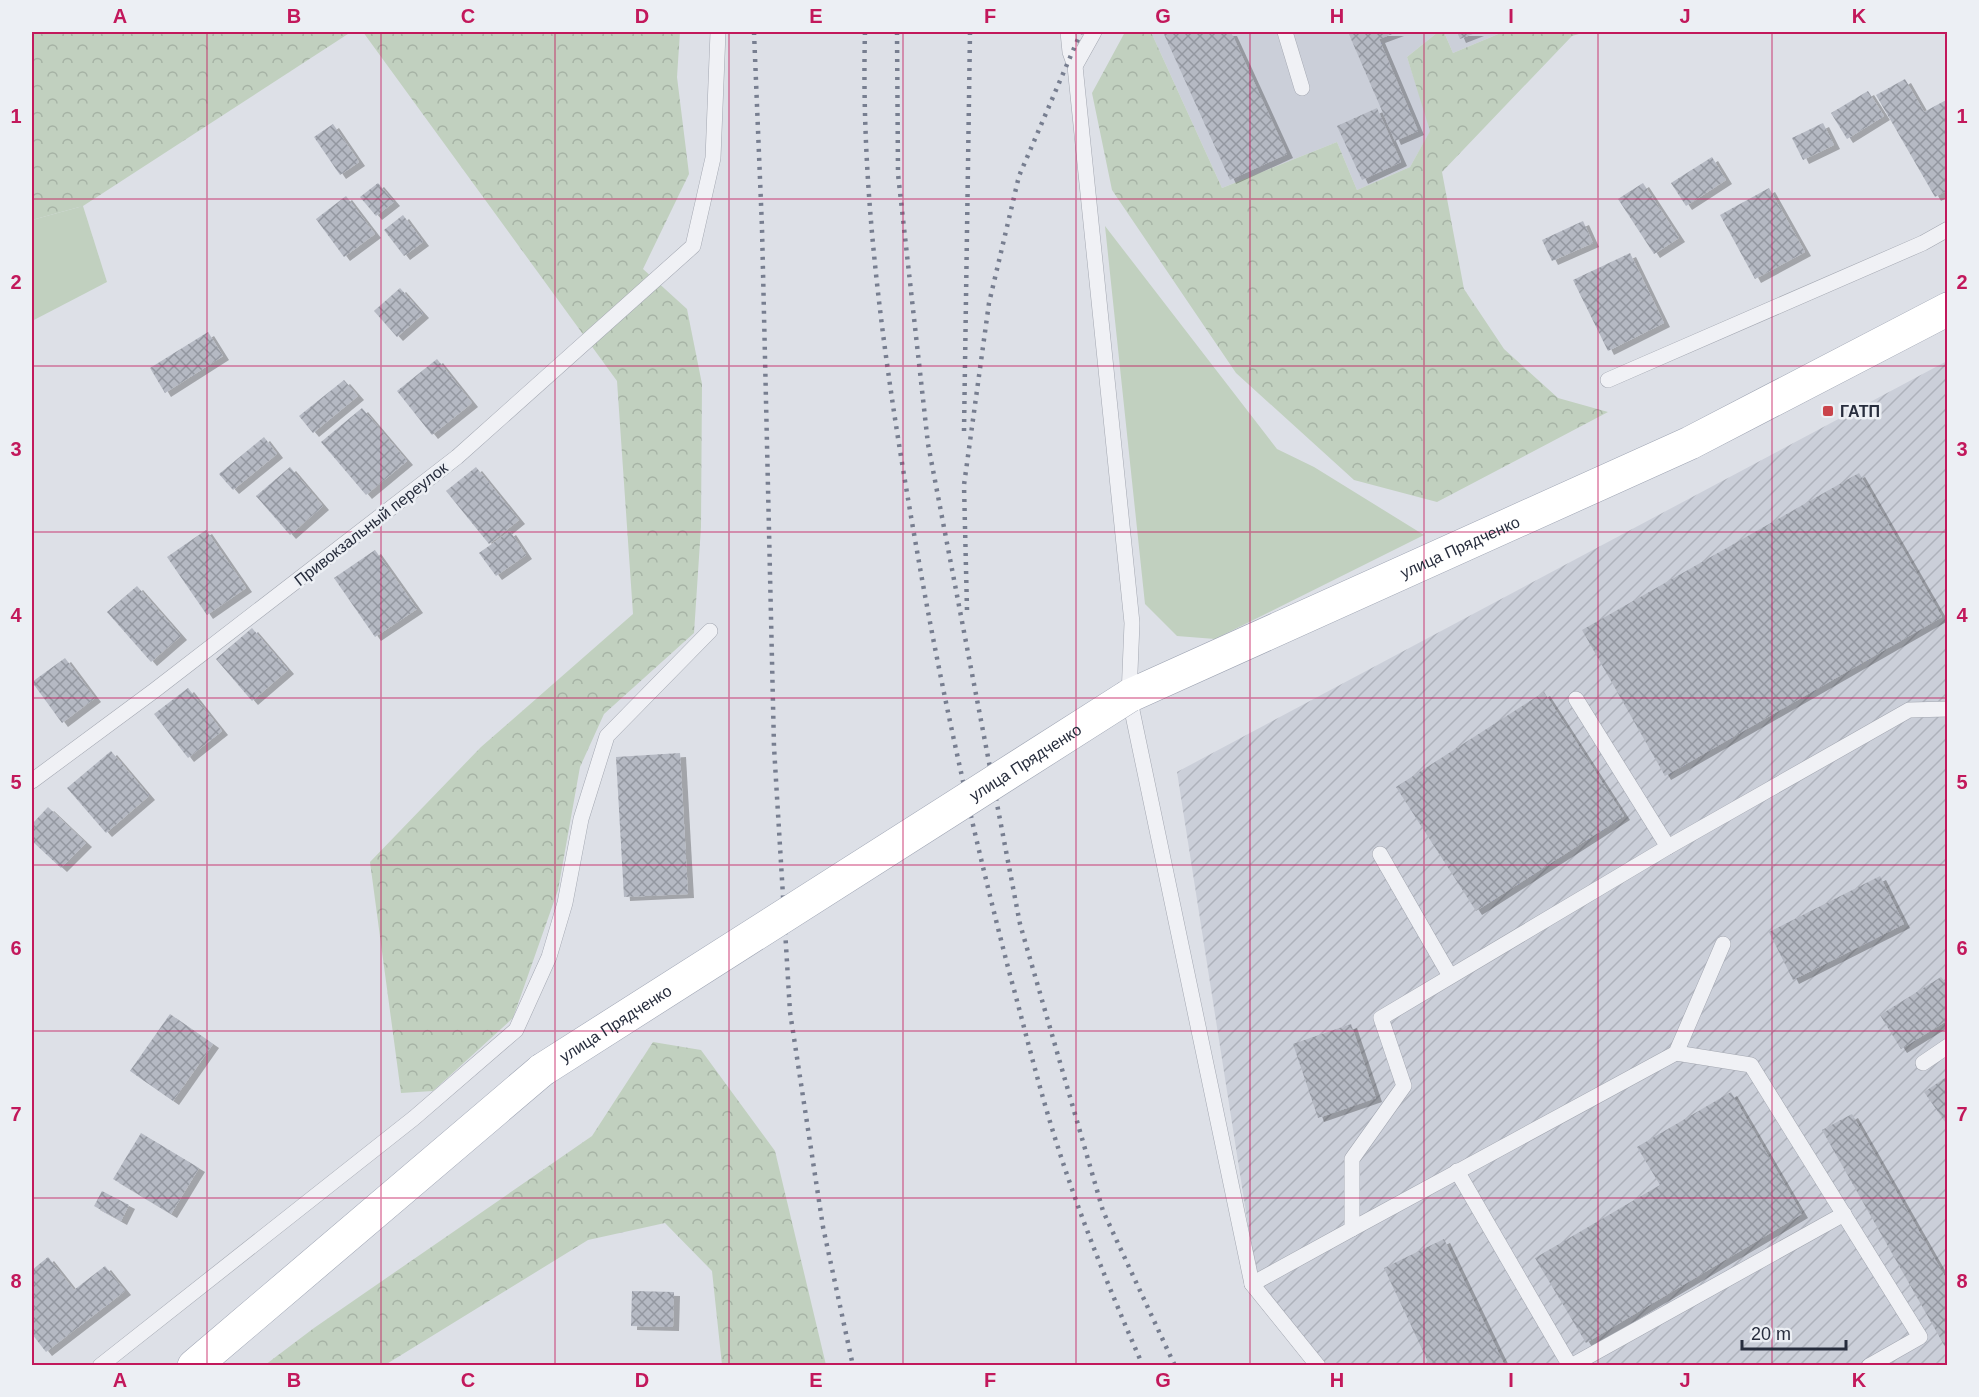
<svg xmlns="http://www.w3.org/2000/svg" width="1979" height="1397" viewBox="0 0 1979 1397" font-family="Helvetica,sans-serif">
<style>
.built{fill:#cbcfd9}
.industrial{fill:url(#industrial-furrows)}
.grass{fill:#c1d0bf}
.forest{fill:url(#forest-crowns)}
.building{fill:url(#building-cross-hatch);filter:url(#shadow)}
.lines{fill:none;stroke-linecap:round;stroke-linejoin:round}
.service-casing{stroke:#a3a7b1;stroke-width:16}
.primary-casing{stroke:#9da3b2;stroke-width:34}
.service{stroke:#f0f1f5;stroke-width:15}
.primary{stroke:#fff;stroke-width:33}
.rail{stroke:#777e90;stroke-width:4.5;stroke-dasharray:3 6;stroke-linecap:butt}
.primary-bridge-casing{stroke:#9da3b2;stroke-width:34;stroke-linecap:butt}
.primary-bridge{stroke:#fff;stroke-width:33}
.grid{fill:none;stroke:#c2185b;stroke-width:1.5;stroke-opacity:0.55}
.poi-dot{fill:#ca444b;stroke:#eceff4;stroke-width:2}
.labels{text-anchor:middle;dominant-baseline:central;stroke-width:5;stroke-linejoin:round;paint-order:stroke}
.poi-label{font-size:16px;font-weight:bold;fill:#272d3d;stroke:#eceff4;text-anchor:start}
.street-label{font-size:16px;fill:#272d3d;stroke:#eceff4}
.neatline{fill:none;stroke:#c2185b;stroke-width:2}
.grid-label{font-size:20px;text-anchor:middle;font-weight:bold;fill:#c2185b}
</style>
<defs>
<pattern id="industrial-furrows" width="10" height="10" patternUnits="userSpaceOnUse" patternTransform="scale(1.5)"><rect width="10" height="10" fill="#cbcfd9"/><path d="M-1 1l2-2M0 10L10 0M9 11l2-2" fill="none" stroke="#aeb2bb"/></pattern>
<pattern id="forest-crowns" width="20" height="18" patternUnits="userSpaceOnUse" patternTransform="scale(1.5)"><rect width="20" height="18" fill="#c1d0bf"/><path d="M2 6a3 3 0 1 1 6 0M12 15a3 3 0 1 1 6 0" fill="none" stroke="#a6b3a5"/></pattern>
<pattern id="building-cross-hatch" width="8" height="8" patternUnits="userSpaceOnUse" patternTransform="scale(1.5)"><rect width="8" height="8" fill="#b5b9c3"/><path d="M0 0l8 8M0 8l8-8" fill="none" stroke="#9397a0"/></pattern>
<filter id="shadow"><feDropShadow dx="6" dy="4" stdDeviation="0" flood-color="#0004"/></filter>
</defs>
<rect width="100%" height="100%" fill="#dde0e7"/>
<!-- built -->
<g class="built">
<path d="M1151 32H1438L1407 57 1431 130 1410 167 1357 190 1337 142 1222 188Z"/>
<path d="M1444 32H1503L1453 53Z"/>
</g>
<!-- industrial -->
<path class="industrial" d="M1947 361V1365H1326L1256 1276 1177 772Z"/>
<!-- grass -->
<g class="grass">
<path d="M83 206 107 282 32 321V220Z"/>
<path d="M1105 226 1277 449 1314 467 1424 535 1215 639 1177 636 1145 604Z"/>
</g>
<!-- forest -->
<g class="forest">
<path d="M32 32H351L83 206 32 220Z"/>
<path d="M363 32H680L677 77 689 174 643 269 687 309 702 384 701 527 694 633 604 714 580 767 558 890 513 1018 433 1091 401 1093 370 862 481 747 633 614 617 381Z"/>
<path d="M1125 32H1151L1222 188 1337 142 1357 190 1410 167 1430 131 1407 57 1438 32H1444L1453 53 1503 32H1586L1572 36 1442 172 1464 289 1504 349 1558 398 1608 412 1437 502 1354 480 1236 373 1112 190 1092 93Z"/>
<path d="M653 1042 701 1050 775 1151 826 1365H722L712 1271 665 1223 588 1240 385 1365H265L314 1328 592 1136Z"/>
</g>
<!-- building -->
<g class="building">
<path d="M1163 32H1231L1287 154 1230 180Z"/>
<path d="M1348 32H1398L1379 39 1418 131 1395 141Z"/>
<path d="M1457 32H1478L1460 39Z"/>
<path d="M1905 79 1924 112 1948 99V190L1935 197 1876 95Z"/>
<path d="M1868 91 1884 116 1847 139 1831 113Z"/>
<path d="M1377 108 1401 162 1362 180 1337 126Z"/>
<path d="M1823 123 1834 145 1803 160 1792 138Z"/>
<path d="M333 124 359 162 340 175 314 137Z"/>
<path d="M1712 157 1726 180 1686 206 1671 183Z"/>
<path d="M378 183 394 202 376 216 360 197Z"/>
<path d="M1643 183 1679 238 1654 254 1618 199Z"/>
<path d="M1769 188 1805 252 1755 279 1720 215Z"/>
<path d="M346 196 375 234 344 257 316 219Z"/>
<path d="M403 215 423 242 404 256 384 230Z"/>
<path d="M1583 221 1593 243 1552 261 1542 240Z"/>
<path d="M1630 253 1664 323 1608 351 1573 280Z"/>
<path d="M400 288 423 314 397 337 374 311Z"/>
<path d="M208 332 223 356 165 393 150 368Z"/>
<path d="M437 359 472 403 432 435 397 391Z"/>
<path d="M344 380 358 396 313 433 299 416Z"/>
<path d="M362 408 407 461 366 495 321 442Z"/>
<path d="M264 437 277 454 233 490 219 474Z"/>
<path d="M290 467 323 506 290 535 256 496Z"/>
<path d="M476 467 519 520 489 544 446 491Z"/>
<path d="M1859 473 1942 617 1665 776 1582 630Z"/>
<path d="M206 530 246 588 207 615 167 557Z"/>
<path d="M510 531 526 555 496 576 479 553Z"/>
<path d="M375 550 417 609 375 637 334 578Z"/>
<path d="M137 586 181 636 151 662 107 612Z"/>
<path d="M252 628 288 670 252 701 216 659Z"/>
<path d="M65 658 95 698 62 723 32 682Z"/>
<path d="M188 688 222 731 188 758 154 714Z"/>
<path d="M1544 692 1624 816 1476 911 1396 787Z"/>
<path d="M111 751 149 796 106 833 67 788Z"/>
<path d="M680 753 688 894 624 897 616 757Z"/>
<path d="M48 807 86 843 61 868 32 841V824Z"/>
<path d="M1880 876 1904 924 1793 980 1769 932Z"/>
<path d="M1941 977 1948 986V1020L1901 1049 1880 1015Z"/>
<path d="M170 1014 213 1044 173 1101 130 1071Z"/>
<path d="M1351 1024 1376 1098 1318 1118 1293 1044Z"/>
<path d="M1948 1076V1126L1924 1092Z"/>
<path d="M1731 1092 1802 1214 1586 1343 1535 1258 1660 1185 1637 1147Z"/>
<path d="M1852 1114 1948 1282V1352L1822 1130Z"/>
<path d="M141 1133 199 1168 171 1214 113 1179Z"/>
<path d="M102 1191 129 1205 121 1221 94 1206Z"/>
<path d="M1444 1239 1505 1366H1430L1384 1268Z"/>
<path d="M48 1257 74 1290 105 1266 125 1291 46 1352 32 1334V1270Z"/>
<path d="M632 1291 674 1292 673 1327 631 1326Z"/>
</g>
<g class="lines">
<defs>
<g id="service">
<path d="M1068 32 1070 52 1075 66 1132 623 1129 696 1252 1284 1318 1366"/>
<path d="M1285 32 1302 88"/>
<path d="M1075 66 1094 32"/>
<path d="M1608 380 1923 243 1948 229"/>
<path d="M1576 699 1668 847"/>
<path d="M32 781 155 690 457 457 693 246 713 158 718 32"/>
<path d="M1380 854 1450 976"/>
<path d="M1676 1053 1751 1065 1920 1337 1869 1366"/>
<path d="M1923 1063 1948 1046"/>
<path d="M1457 1171 1570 1366"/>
<path d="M1352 1229 1676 1053 1723 944"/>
<path d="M1252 1284 1352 1229V1159L1404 1086 1381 1018 1668 847 1909 710 1948 709"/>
<path d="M100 1366 414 1118 516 1030 549 957 565 903 581 819 607 736 710 631"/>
<path d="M1571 1366 1844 1214"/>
</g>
<g id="primary">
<path id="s1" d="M1129 696 1690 443 1948 309"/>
<path d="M194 1366 542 1070"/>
</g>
</defs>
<!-- service casing -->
<use href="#service" class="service-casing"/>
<!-- primary casing -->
<use href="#primary" class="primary-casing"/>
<!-- service -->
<use href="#service" class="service"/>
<!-- primary -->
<use href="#primary" class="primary"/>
<!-- rail -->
<g class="rail">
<path d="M754 32 762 228 774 747 790 1012 823 1227 853 1366"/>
<path d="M865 32C860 213 890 400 922 579 946 712 976 844 1010 975 1023 1022 1034 1068 1048 1115 1073 1200 1107 1284 1143 1366"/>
<path d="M897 32 898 174 928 444 1020 924 1103 1211 1175 1366"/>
<path d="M964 431 970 32"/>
<path d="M967 610 964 485 989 303 1019 176 1081 32"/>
</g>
<defs>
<g id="primary-bridge">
<path id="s2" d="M542 1070 1129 696"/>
</g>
</defs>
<!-- primary-bridge casing -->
<use href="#primary-bridge" class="primary-bridge-casing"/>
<!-- primary-bridge -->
<use href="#primary-bridge" class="primary-bridge"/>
</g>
<!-- grid -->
<path class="grid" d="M207 32V1366M381 32V1366M555 32V1366M729 32V1366M903 32V1366M1076 32V1366M1250 32V1366M1424 32V1366M1598 32V1366M1772 32V1366M32 199H1948M32 366H1948M32 532H1948M32 698H1948M32 865H1948M32 1031H1948M32 1198H1948"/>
<!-- markers -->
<rect class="poi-dot" x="1822" y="405" width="12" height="12" rx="3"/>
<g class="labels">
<!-- poi labels -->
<g class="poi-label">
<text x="1840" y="411">ГАТП</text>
</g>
<!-- street labels -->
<g class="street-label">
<text transform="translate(371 524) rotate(-38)">Привокзальный переулок</text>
<text stroke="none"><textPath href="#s1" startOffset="363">улица Прядченко</textPath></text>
<text stroke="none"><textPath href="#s2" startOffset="573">улица Прядченко</textPath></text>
<text stroke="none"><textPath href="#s2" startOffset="87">улица Прядченко</textPath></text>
</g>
</g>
<!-- border -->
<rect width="1979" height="1397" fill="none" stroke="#eceff4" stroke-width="66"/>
<!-- scale -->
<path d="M1742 1340v9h104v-9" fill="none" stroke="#272d3d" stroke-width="3"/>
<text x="1751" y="1340" font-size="18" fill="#272d3d" stroke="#eceff4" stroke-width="4.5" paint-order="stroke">20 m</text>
<rect x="33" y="33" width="1913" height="1331" class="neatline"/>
<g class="grid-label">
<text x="120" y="23">A</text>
<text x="294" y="23">B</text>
<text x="468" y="23">C</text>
<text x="642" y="23">D</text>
<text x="816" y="23">E</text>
<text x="990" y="23">F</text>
<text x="1163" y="23">G</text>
<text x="1337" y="23">H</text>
<text x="1511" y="23">I</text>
<text x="1685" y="23">J</text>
<text x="1859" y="23">K</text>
<text x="16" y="123">1</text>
<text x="1962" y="123">1</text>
<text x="16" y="289">2</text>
<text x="1962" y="289">2</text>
<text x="16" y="456">3</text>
<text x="1962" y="456">3</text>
<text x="16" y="622">4</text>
<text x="1962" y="622">4</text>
<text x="16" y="789">5</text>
<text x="1962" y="789">5</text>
<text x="16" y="955">6</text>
<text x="1962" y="955">6</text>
<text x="16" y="1121">7</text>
<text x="1962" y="1121">7</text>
<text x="16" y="1288">8</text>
<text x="1962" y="1288">8</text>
<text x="120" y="1387">A</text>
<text x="294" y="1387">B</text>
<text x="468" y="1387">C</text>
<text x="642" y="1387">D</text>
<text x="816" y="1387">E</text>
<text x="990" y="1387">F</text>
<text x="1163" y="1387">G</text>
<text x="1337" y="1387">H</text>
<text x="1511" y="1387">I</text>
<text x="1685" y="1387">J</text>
<text x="1859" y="1387">K</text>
</g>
</svg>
